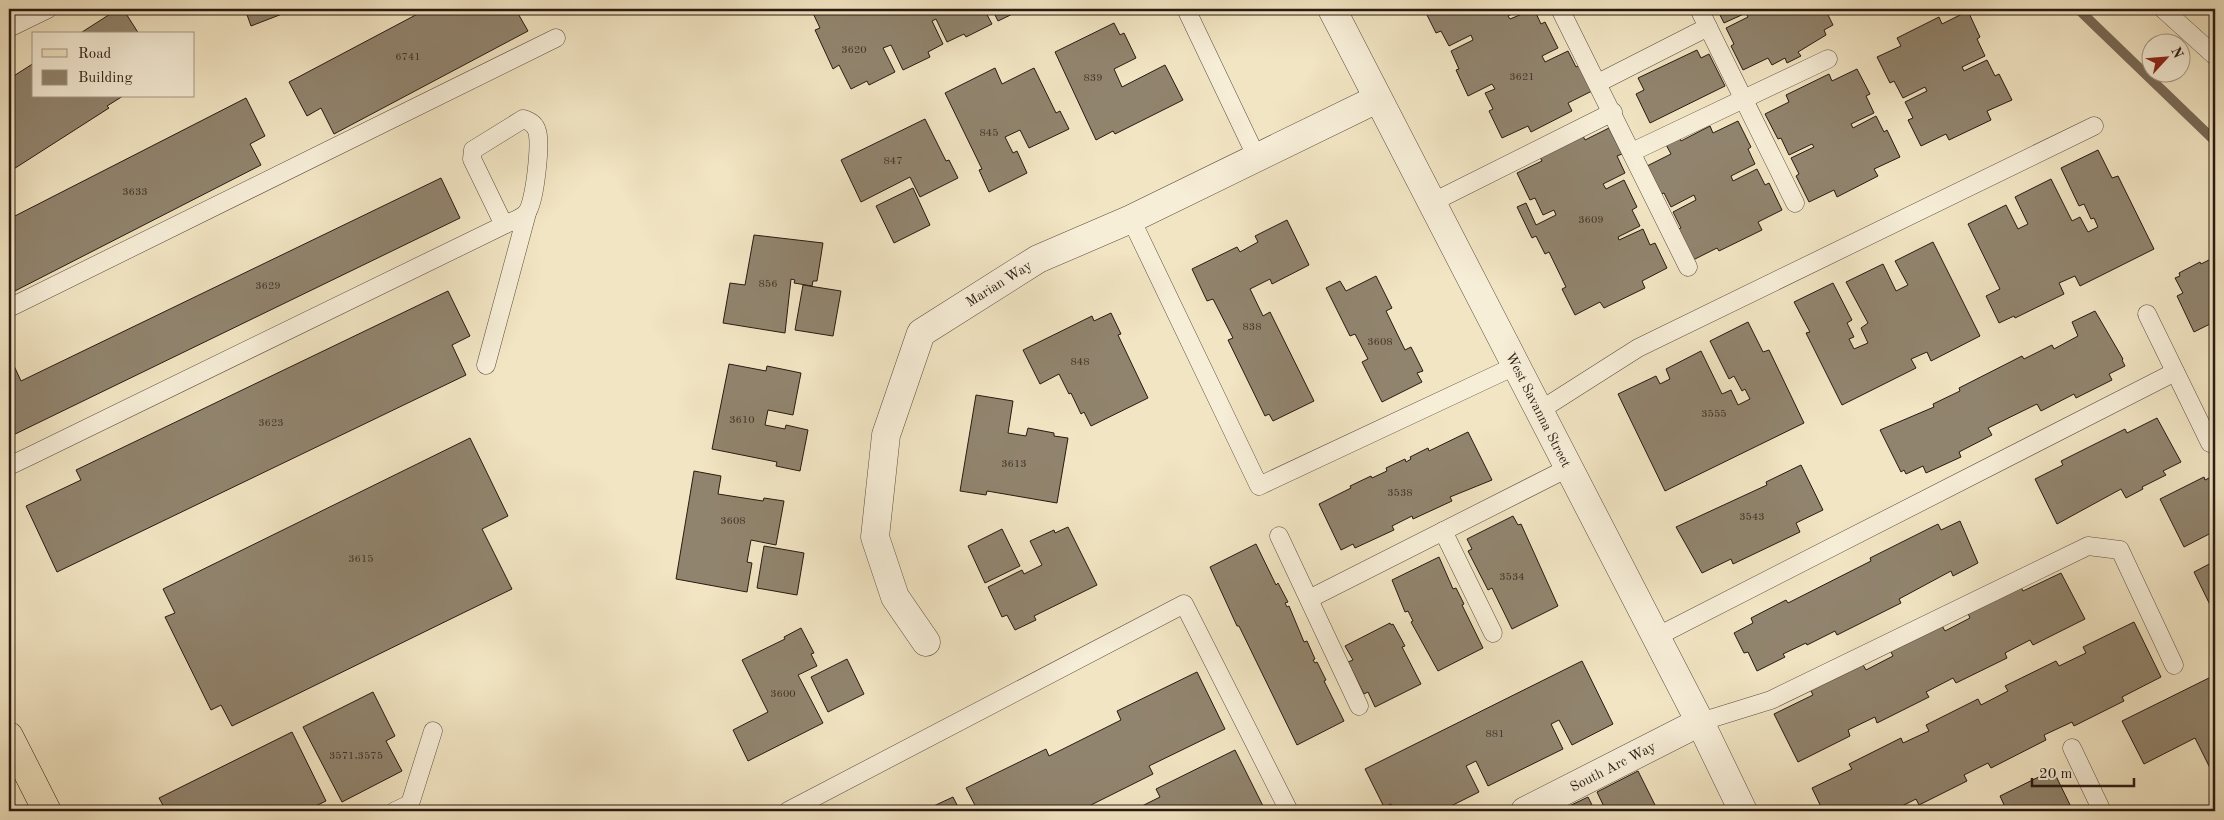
<svg xmlns="http://www.w3.org/2000/svg" width="2224" height="820" viewBox="0 0 2224 820" font-family="'Old Standard TT',serif">
<style>
.lines{fill:none;stroke-linecap:round;stroke-linejoin:round}
.stream{stroke:#786a57;stroke-width:10}
.building{fill:#91846e;stroke:#281a11}
.lane-casing{stroke:#5a4d3e;stroke-width:19}
.street-casing{stroke:#5a4d3e;stroke-width:29}
.primary-casing{stroke:#281a11;stroke-width:29}
.lane{stroke:#f7eed8;stroke-width:18}
.street{stroke:#f7eed8;stroke-width:28}
.primary{stroke:#f2e5c3;stroke-width:28}
.labels{text-anchor:middle;dominant-baseline:central;stroke-width:4;stroke-linejoin:round;paint-order:stroke}
.number-label{font-size:11px;fill:#423428}
.street-label{font-size:14px;fill:#281a11;stroke:#f7eed8}
</style>
<rect width="100%" height="100%" fill="#f2e5c3"/>
<filter id="stains"><feTurbulence type="fractalNoise" baseFrequency=".004" numOctaves="4"/><feColorMatrix values="0 0 0 0 .2 0 0 0 0 .09 0 0 0 0 .02 0 0 0 .5 -.17"/></filter>
<radialGradient id="worn" r=".72"><stop offset=".6" stop-color="#630" stop-opacity="0"/><stop offset="1" stop-color="#630" stop-opacity=".3"/></radialGradient>
<g class="lines">
<!-- stream -->
<path class="stream" d="M2078 9 2215 141"/>
</g>
<!-- building -->
<g class="building">
<path d="M118 9H123L139 34H79Z"/>
<path d="M245 9H295L251 26Z"/>
<path d="M427 9H519L516 10 528 31 334 134 321 108 307 116 289 82Z"/>
<path d="M811 9H984L992 24 966 37 964 34 947 42 936 19 932 21 943 44 928 52 930 57 903 70 891 45 883 48 895 72 869 85 867 81 851 89 839 65 833 69 815 30 820 28Z"/>
<path d="M992 9H1023L998 21Z"/>
<path d="M1424 9H1522L1508 16 1510 19 1534 9 1541 24 1545 22 1558 48 1542 56 1545 62 1568 51 1576 67 1580 65 1592 91 1568 103 1572 111 1531 132 1528 126 1502 138 1489 111 1493 109 1485 93 1495 89 1492 84 1468 96 1456 70 1459 69 1451 51 1473 40 1471 35 1449 46 1441 31 1436 33Z"/>
<path d="M1717 9H1825L1833 25 1824 30 1826 35 1798 52 1801 56 1787 63 1785 58 1772 65 1768 58 1743 70 1731 46 1734 44 1726 28 1748 17 1746 13 1724 23Z"/>
<path d="M1968 11 1980 37 1977 39 1985 56 1962 67 1964 71 1987 60 1995 76 1999 74 2012 100 1987 111 1991 120 1949 140 1946 134 1921 146 1908 120 1913 118 1905 102 1927 91 1925 87 1903 98 1894 81 1890 83 1877 57 1901 46 1897 38 1939 17 1942 24Z"/>
<path d="M1114 23 1120 35 1124 33 1136 58 1114 69 1122 87 1165 65 1183 100 1115 134 1113 131 1096 140 1055 52Z"/>
<path d="M1697 50 1701 58 1709 54 1725 86 1650 123 1636 94 1644 90 1638 78Z"/>
<path d="M34 63V96H123L107 106 109 108 9 172V79Z"/>
<path d="M995 68 1002 84 1034 68 1056 113 1060 111 1069 129 1029 148 1020 130 1005 137 1013 153 1017 151 1027 173 989 192 979 170 982 169 945 93Z"/>
<path d="M1857 69 1870 94 1866 96 1874 113 1851 124 1853 128 1876 116 1884 132 1887 130 1900 157 1874 169 1878 176 1837 197 1834 190 1809 202 1796 176 1799 174 1791 158 1814 147 1812 144 1789 155 1781 138 1778 139 1765 114 1789 102 1786 95 1829 74 1832 81Z"/>
<path d="M246 98 265 136 250 144 261 165 9 294V219Z"/>
<path d="M925 119 946 161 949 160 958 178 920 197 910 177 861 202 841 160Z"/>
<path d="M1738 121 1751 147 1748 149 1755 164 1731 176 1733 181 1757 169 1765 185 1769 183 1782 210 1758 222 1762 230 1719 251 1717 248 1693 260 1678 229 1681 228 1673 212 1696 200 1694 195 1671 207 1664 193 1661 194 1647 166 1671 154 1664 141 1678 134 1681 141 1710 126 1713 133Z"/>
<path d="M1609 128 1622 154 1617 156 1625 173 1603 184 1606 189 1624 180 1637 207 1632 210 1640 226 1618 237 1619 240 1643 229 1650 245 1655 243 1667 268 1642 281 1645 288 1604 308 1600 302 1575 315 1562 289 1566 287 1549 252 1545 254 1536 236 1532 238 1517 207 1526 203 1536 225 1556 215 1554 210 1543 215 1535 198 1530 200 1517 173 1542 161 1539 155 1582 134 1585 140Z"/>
<path d="M2098 150 2112 178 2118 176 2154 249 2080 286 2075 276 2059 283 2064 294 2015 318 2014 316 1999 323 1986 296 2000 289 1968 224 2006 205 2018 229 2028 224 2015 197 2051 179 2072 221 2080 217 2088 232 2098 227 2094 218 2091 219 2084 204 2079 206 2061 168Z"/>
<path d="M441 178 460 218 9 437V355L21 381Z"/>
<path d="M913 188 930 225 894 243 876 206Z"/>
<path d="M1287 220 1309 265 1272 284 1270 279 1250 289 1263 316 1270 312 1314 401 1273 421 1269 414 1265 416 1228 340 1233 338 1213 299 1207 301 1192 269 1237 247 1240 252 1258 242 1255 236Z"/>
<path d="M754 235 823 243 817 281H813L812 286 794 283 795 280 791 279 785 333 723 323 730 283 745 285Z"/>
<path d="M1933 242 1980 336 1931 361 1927 352 1911 359 1916 368 1842 405 1806 333 1810 332 1794 302 1833 283 1852 320 1847 323 1854 337 1849 339 1854 349 1868 343 1861 328 1868 323 1846 282 1883 264 1896 291 1908 285 1895 261Z"/>
<path d="M2215 257V328L2212 323 2194 332 2177 296 2183 293 2175 278 2180 276 2179 273 2200 262 2201 264Z"/>
<path d="M1376 276 1392 308 1386 311 1405 350 1411 347 1423 371 1417 373 1422 382 1382 402 1362 362 1368 359 1355 334 1350 336 1326 288 1340 281 1346 291Z"/>
<path d="M803 285 841 291 833 336 795 330Z"/>
<path d="M448 291 470 336 452 345 466 375 57 572 26 506 81 480 76 470Z"/>
<path d="M2095 311 2123 359 2122 360 2125 366 2109 374 2112 380 2076 398 2074 394 2041 411 2037 404 1988 428 1992 435 1959 452 1961 457 1926 473 1923 466 1906 474 1904 470 1901 472 1880 430 1934 407 1933 404 1960 391 1959 388 2022 356 2024 359 2052 345 2054 349 2078 336 2072 322Z"/>
<path d="M1111 313 1121 334 1118 335 1148 398 1091 426 1084 412 1081 414 1071 393 1069 394 1059 374 1040 384 1023 350 1092 316 1094 321Z"/>
<path d="M1748 322 1763 352 1769 350 1804 423 1665 491 1618 394 1656 376 1660 384 1670 379 1666 369 1701 351 1722 394 1731 390 1738 405 1750 399 1745 389 1742 391 1734 376 1729 379 1710 341Z"/>
<path d="M729 364 766 371 767 366 801 373 793 415 768 410 765 425 785 429 786 425 808 430 800 471 776 466 777 462 712 449Z"/>
<path d="M976 395 1013 401 1008 433 1026 436 1028 428 1054 433V436L1068 438 1057 503 987 491 986 495 960 491Z"/>
<path d="M2157 418 2181 462 2163 471 2166 475 2142 487 2143 489 2126 498 2121 489 2057 524 2035 479 2063 465 2061 461 2125 429 2127 433Z"/>
<path d="M1468 432 1492 480 1450 497 1452 501 1413 519 1412 516 1392 526 1394 530 1355 548 1353 544 1341 550 1319 504 1351 488 1350 486 1371 476 1372 478 1387 471 1386 468 1405 459 1406 462 1411 459 1410 457 1428 448 1429 451Z"/>
<path d="M470 438 508 516 482 529 512 589 232 726 221 705 211 710 165 617 175 613 163 589Z"/>
<path d="M1801 465 1823 510 1796 523 1800 532 1733 564 1731 559 1702 573 1676 527 1767 485 1766 482Z"/>
<path d="M694 471 721 476 718 494 763 501 764 498 784 501 776 545 751 540 747 562 752 563 747 592 676 579Z"/>
<path d="M2204 477 2205 480 2211 477 2213 480 2215 479V531L2184 547 2160 499Z"/>
<path d="M1513 516 1518 525 1521 524 1558 606 1512 629 1492 588 1488 590 1468 551 1472 549 1467 539Z"/>
<path d="M1960 521 1978 563 1953 576 1951 571 1899 599 1901 603 1837 635 1835 631 1807 645 1806 643 1783 654 1785 657 1757 671 1748 652 1744 653 1734 633 1753 623 1751 618 1786 600 1788 603 1871 561 1870 558 1938 524 1941 530Z"/>
<path d="M1068 527 1097 585 1034 616 1036 620 1015 630 1007 615 1002 617 988 587 1022 570 1024 574 1042 565 1030 541 1054 530 1055 533Z"/>
<path d="M1002 529 1020 566 985 583 968 546Z"/>
<path d="M1256 544 1276 585 1278 583 1288 602 1285 603 1287 607 1289 606 1304 642 1307 641 1315 659 1313 660 1315 663 1317 662 1326 680 1324 681 1344 721 1297 745 1239 626H1237L1210 567Z"/>
<path d="M764 546 804 553 797 595 757 588Z"/>
<path d="M1439 557 1453 589 1456 588 1464 604 1462 605 1483 648 1438 671 1411 622 1413 621 1408 611 1405 612 1392 580Z"/>
<path d="M2215 561V615L2194 572Z"/>
<path d="M2061 573 2085 619 2033 645 2030 640 2005 653 2007 658 1956 683 1953 678 1926 692 1929 697 1877 723 1875 717 1848 730 1850 736 1798 762 1774 714 1813 695 1810 689 1862 663 1866 670 1893 656 1890 650 1941 624 1945 631 1970 618 1967 611 2020 585 2023 591Z"/>
<path d="M2134 622 2161 677 2122 697 2124 701 2074 726 2072 722 2044 735 2046 740 1991 768 1988 763 1964 775 1967 781 1919 805 1916 799 1892 811H1823L1812 788 1852 769 1849 764 1901 738 1903 743 1929 731 1926 725 1978 699 1981 705 2008 691 2005 686 2056 661 2059 666 2086 653 2083 647Z"/>
<path d="M1390 623 1391 625 1393 624 1405 646 1402 647 1421 684 1375 707 1368 692 1364 694 1348 662 1353 660 1345 646Z"/>
<path d="M801 628 814 653 811 654 817 666 798 675 823 723 748 761 733 730 768 712 742 660 785 639 784 637Z"/>
<path d="M847 659 864 694 828 712 811 677Z"/>
<path d="M1582 661 1613 724 1572 745 1559 720 1551 724 1563 749 1488 786 1476 761 1466 766 1479 792 1441 811H1395L1391 804 1384 807 1365 769Z"/>
<path d="M1197 672 1225 729 1149 766 1153 774 1079 811H1073L1071 808 1064 811H978L966 788 1046 749 1049 756 1121 720 1117 711Z"/>
<path d="M2215 675V778L2195 738 2144 764 2122 721Z"/>
<path d="M373 692 395 736 386 741 402 771 342 802 303 727Z"/>
<path d="M292 732 326 801 305 811H256L254 808 248 811H166L159 798Z"/>
<path d="M1235 750 1263 806 1252 811H1132L1160 797 1156 789Z"/>
<path d="M2053 770 2073 811H1997L2005 807 2000 796Z"/>
<path d="M1638 771 1658 811H1606L1597 792Z"/>
<path d="M953 797 960 811H923Z"/>
<path d="M1588 797 1595 811H1559Z"/>
</g>
<g class="lines">
<defs>
<g id="lane">
<path d="M1186 9 1257 158"/>
<path d="M1560 9 1688 267"/>
<path d="M1699 9 1795 203"/>
<path d="M2163 9 2215 56"/>
<path d="M9 28 48 9"/>
<path d="M1598 83 1708 27"/>
<path d="M1632 152 1828 59"/>
<path d="M1431 203 1613 112"/>
<path d="M1131 219 1259 486 1515 366"/>
<path d="M9 308 556 38"/>
<path d="M2147 314 2210 443"/>
<path d="M486 365 527 213"/>
<path d="M1539 411 1638 348 2094 126"/>
<path d="M9 466 32 455 504 225C510 222 523 218 527 212 535 202 541 143 537 131 535 124 530 121 523 119L473 150 472 159 504 225"/>
<path d="M1443 531 1493 633"/>
<path d="M1279 536 1359 706"/>
<path d="M1309 599 1568 468"/>
<path d="M1656 637 2175 372"/>
<path d="M1700 722 1771 700 2088 546 2120 550 2174 665"/>
<path d="M2072 748 2102 811"/>
<path d="M395 811 410 804 433 731"/>
<path d="M788 811 1184 604 1289 811"/>
</g>
<g id="street">
<path d="M1332 9 1700 722 1743 811"/>
<path d="M926 642 895 597 875 537 886 435 921 333 1038 259 1131 219 1377 99"/>
<path d="M1525 811 1700 722"/>
</g>
<path id="primary" d="M9 736 47 811"/>
</defs>
<!-- lane casing -->
<use href="#lane" class="lane-casing"/>
<!-- street casing -->
<use href="#street" class="street-casing"/>
<!-- primary casing -->
<use href="#primary" class="primary-casing"/>
<!-- lane -->
<use href="#lane" class="lane"/>
<!-- street -->
<use href="#street" class="street"/>
<!-- primary -->
<use href="#primary" class="primary"/>
</g>
<g class="labels">
<!-- number labels -->
<g class="number-label">
<text x="854" y="50">3620</text>
<text x="408" y="57">6741</text>
<text x="1522" y="77">3621</text>
<text x="1093" y="78">839</text>
<text x="989" y="133">845</text>
<text x="893" y="161">847</text>
<text x="135" y="192">3633</text>
<text x="1591" y="220">3609</text>
<text x="768" y="284">856</text>
<text x="268" y="286">3629</text>
<text x="1252" y="327">838</text>
<text x="1380" y="342">3608</text>
<text x="1080" y="362">848</text>
<text x="1714" y="414">3555</text>
<text x="742" y="420">3610</text>
<text x="271" y="423">3623</text>
<text x="1014" y="464">3613</text>
<text x="1400" y="493">3538</text>
<text x="1752" y="517">3543</text>
<text x="733" y="521">3608</text>
<text x="361" y="559">3615</text>
<text x="1512" y="577">3534</text>
<text x="783" y="694">3600</text>
<text x="1495" y="734">881</text>
<text x="356" y="756">3571,3575</text>
</g>
<!-- street labels -->
<g class="street-label">
<text transform="translate(999 284) rotate(-32)">Marian Way</text>
<text transform="translate(1538 410) rotate(63)">West Savanna Street</text>
<text transform="translate(1613 767) rotate(-27)">South Arc Way</text>
</g>
</g>
<!-- margin -->
<rect width="2224" height="820" fill="none" stroke="#f2e5c3" stroke-width="30"/>
<rect x="10" y="10" width="2204" height="800" fill="none" stroke="#281a11" stroke-width="2.5"/>
<rect x="15" y="15" width="2194" height="790" fill="none" stroke="#281a11"/>
<!-- legend -->
<rect x="32" y="32" width="162" height="65" fill="#f7eed8" stroke="#a49988"/>
<rect x="42" y="49" width="25" height="8" fill="#f2e5c3" stroke="#a49988"/>
<text x="78" y="58" font-size="15" fill="#281a11">Road</text>
<rect x="42" y="70" width="25" height="15" fill="#91846e" stroke="#a49988"/>
<text x="78" y="82" font-size="15" fill="#281a11">Building</text>
<!-- north arrow -->
<g transform="translate(2166 58) rotate(64)"><circle r="24" fill="#f7eed8" stroke="#a49988"/>
<path d="M0-4L9 19L0 12L-9 19Z" fill="#8f2418"/>
<text y="-8" font-size="14" font-weight="bold" text-anchor="middle" fill="#281a11">N</text>
</g>
<!-- scale -->
<path d="M2032 778v8h102v-8" fill="none" stroke="#281a11" stroke-width="2.5"/>
<text x="2039" y="778" font-size="15" fill="#281a11" stroke="#f7eed8" stroke-width="4" paint-order="stroke">20 m</text>
<rect width="100%" height="100%" filter="url(#stains)"/>
<rect width="100%" height="100%" fill="url(#worn)"/>
</svg>
